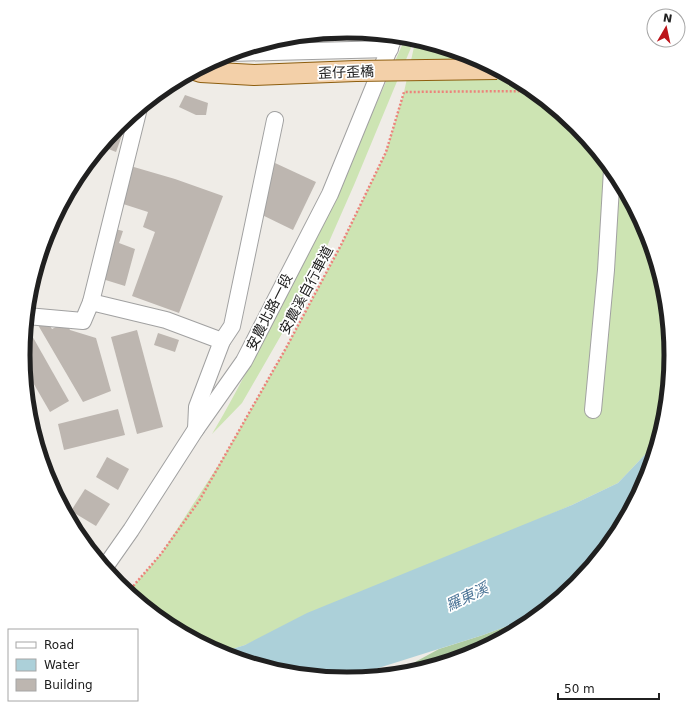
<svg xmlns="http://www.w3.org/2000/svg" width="694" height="709" viewBox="0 0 694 709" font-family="'DejaVu Sans','Noto Sans TC',sans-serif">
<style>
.grass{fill:#cde4b3}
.forest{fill:#aecba0}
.water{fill:#acd0d9}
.building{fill:#bdb6b0}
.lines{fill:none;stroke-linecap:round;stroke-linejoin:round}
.minor-casing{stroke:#a1a1a1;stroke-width:18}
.path{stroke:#ec837b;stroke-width:2.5;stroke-dasharray:2 2;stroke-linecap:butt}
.minor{stroke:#fff;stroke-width:16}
.major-bridge-casing{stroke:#8d5e0f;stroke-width:22;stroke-linecap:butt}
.major-bridge{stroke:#f3d0a9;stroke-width:20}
.labels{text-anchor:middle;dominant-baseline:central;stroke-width:3.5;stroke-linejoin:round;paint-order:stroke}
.street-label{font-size:14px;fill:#202020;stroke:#fff}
.water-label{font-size:15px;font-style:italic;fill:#4e7698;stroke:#fff}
.rim{fill:none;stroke:#202020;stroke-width:5}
</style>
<rect width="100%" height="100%" fill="#efece7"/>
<!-- grass -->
<g class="grass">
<path d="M406 36 415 38 354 185 310 285 242 403 212 434C240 387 264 338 288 289 330 206 369 122 406 36Z"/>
<path d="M416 38 471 55 527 85 576 126 617 175 646 231 665 292 671 355 665 418 658 441 618 483 572 505 245 645 226 651H217L167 624 128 592 161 554 223 458 286 348 341 245 386 152 404 92Z"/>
</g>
<!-- forest -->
<path class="forest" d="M539 614C503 643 440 669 393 674L439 649 483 635Z"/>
<!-- water -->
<path class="water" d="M658 441 646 479 616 535 576 584 539 614 483 635 353 676 352 678 284 672 223 654 217 651H226L245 645 307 613 572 505 618 483Z"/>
<!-- building -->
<g class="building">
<path d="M185 95 208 103 206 115H196L179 107Z"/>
<path d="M129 116 116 152 101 146 118 125Z"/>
<path d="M275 163 316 182 293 230 258 213 262 194Z"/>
<path d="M127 165 175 179 223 196 179 313 132 296 155 232 143 227 148 212 117 202Z"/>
<path d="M68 192 67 202H69L67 210 64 209 60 223 53 221Z"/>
<path d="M111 228 123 231 119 243 135 249 125 286 99 278Z"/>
<path d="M47 321 52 329 66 322 70 330 96 338 111 391 83 402 38 325Z"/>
<path d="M26 325 69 401 50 412 24 367 23 354Z"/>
<path d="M137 330 163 427 137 434 111 337Z"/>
<path d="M158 333 179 340 175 352 154 345Z"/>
<path d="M118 409 125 435 64 450 58 424Z"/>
<path d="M107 457 129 469 118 490 96 477Z"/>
<path d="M85 489 110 504 96 526 71 511Z"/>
</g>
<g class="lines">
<defs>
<g id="minor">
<path d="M230 53 390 49"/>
<path d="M91 302 139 108"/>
<path d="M27 316 83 321 91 302 166 320 222 341"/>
<path d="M593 410 606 270 612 170"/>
<path d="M196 429 197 407 222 341 232 326 275 120"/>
<path d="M105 567 131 530 196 429 244 361 330 194 395 35"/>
</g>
</defs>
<!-- minor casing -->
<use href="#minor" class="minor-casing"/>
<!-- path -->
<path class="path" d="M128 592 161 554 199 501 286 348 341 245 386 152 404 92 534 91"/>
<!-- minor -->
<use href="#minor" class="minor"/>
<defs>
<path id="major-bridge" d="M195 70 201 72 254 75 356 71 497 69"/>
</defs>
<!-- major-bridge casing -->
<use href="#major-bridge" class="major-bridge-casing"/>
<!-- major-bridge -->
<use href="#major-bridge" class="major-bridge"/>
</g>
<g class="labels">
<!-- street labels -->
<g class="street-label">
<text transform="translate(346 72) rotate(-2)">歪仔歪橋</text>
<text transform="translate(306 290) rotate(-62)">安農溪自行車道</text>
<text transform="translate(269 312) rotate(-63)">安農北路一段</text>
</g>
<!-- water labels -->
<g class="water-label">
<text transform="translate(467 597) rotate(-26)">羅東溪</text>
</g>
</g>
<!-- crop -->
<path d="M0 0H694V709H0ZM30 355a317 317 0 1 1 634 0a317 317 0 1 1-634 0Z" fill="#fff" fill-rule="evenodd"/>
<path class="rim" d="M30 355a317 317 0 1 1 634 0a317 317 0 1 1-634 0Z"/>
<!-- legend -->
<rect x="8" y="629" width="130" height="72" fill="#ffffff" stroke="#a6a6a6"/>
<rect x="16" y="642" width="20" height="6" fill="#ffffff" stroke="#a6a6a6"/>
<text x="44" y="649" font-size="12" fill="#202020">Road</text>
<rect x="16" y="659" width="20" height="12" fill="#acd0d9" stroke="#a6a6a6"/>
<text x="44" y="669" font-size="12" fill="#202020">Water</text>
<rect x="16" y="679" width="20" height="12" fill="#bdb6b0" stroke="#a6a6a6"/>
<text x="44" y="689" font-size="12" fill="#202020">Building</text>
<!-- north arrow -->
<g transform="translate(666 28) rotate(9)"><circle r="19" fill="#ffffff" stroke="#a6a6a6"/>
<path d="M0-3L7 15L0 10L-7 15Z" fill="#bc141a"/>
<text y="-6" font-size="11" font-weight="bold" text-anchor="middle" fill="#202020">N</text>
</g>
<!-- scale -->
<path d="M558 693v6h101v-6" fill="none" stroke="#202020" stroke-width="2"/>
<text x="564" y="693" font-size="12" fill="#202020" stroke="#ffffff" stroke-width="3" paint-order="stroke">50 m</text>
</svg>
